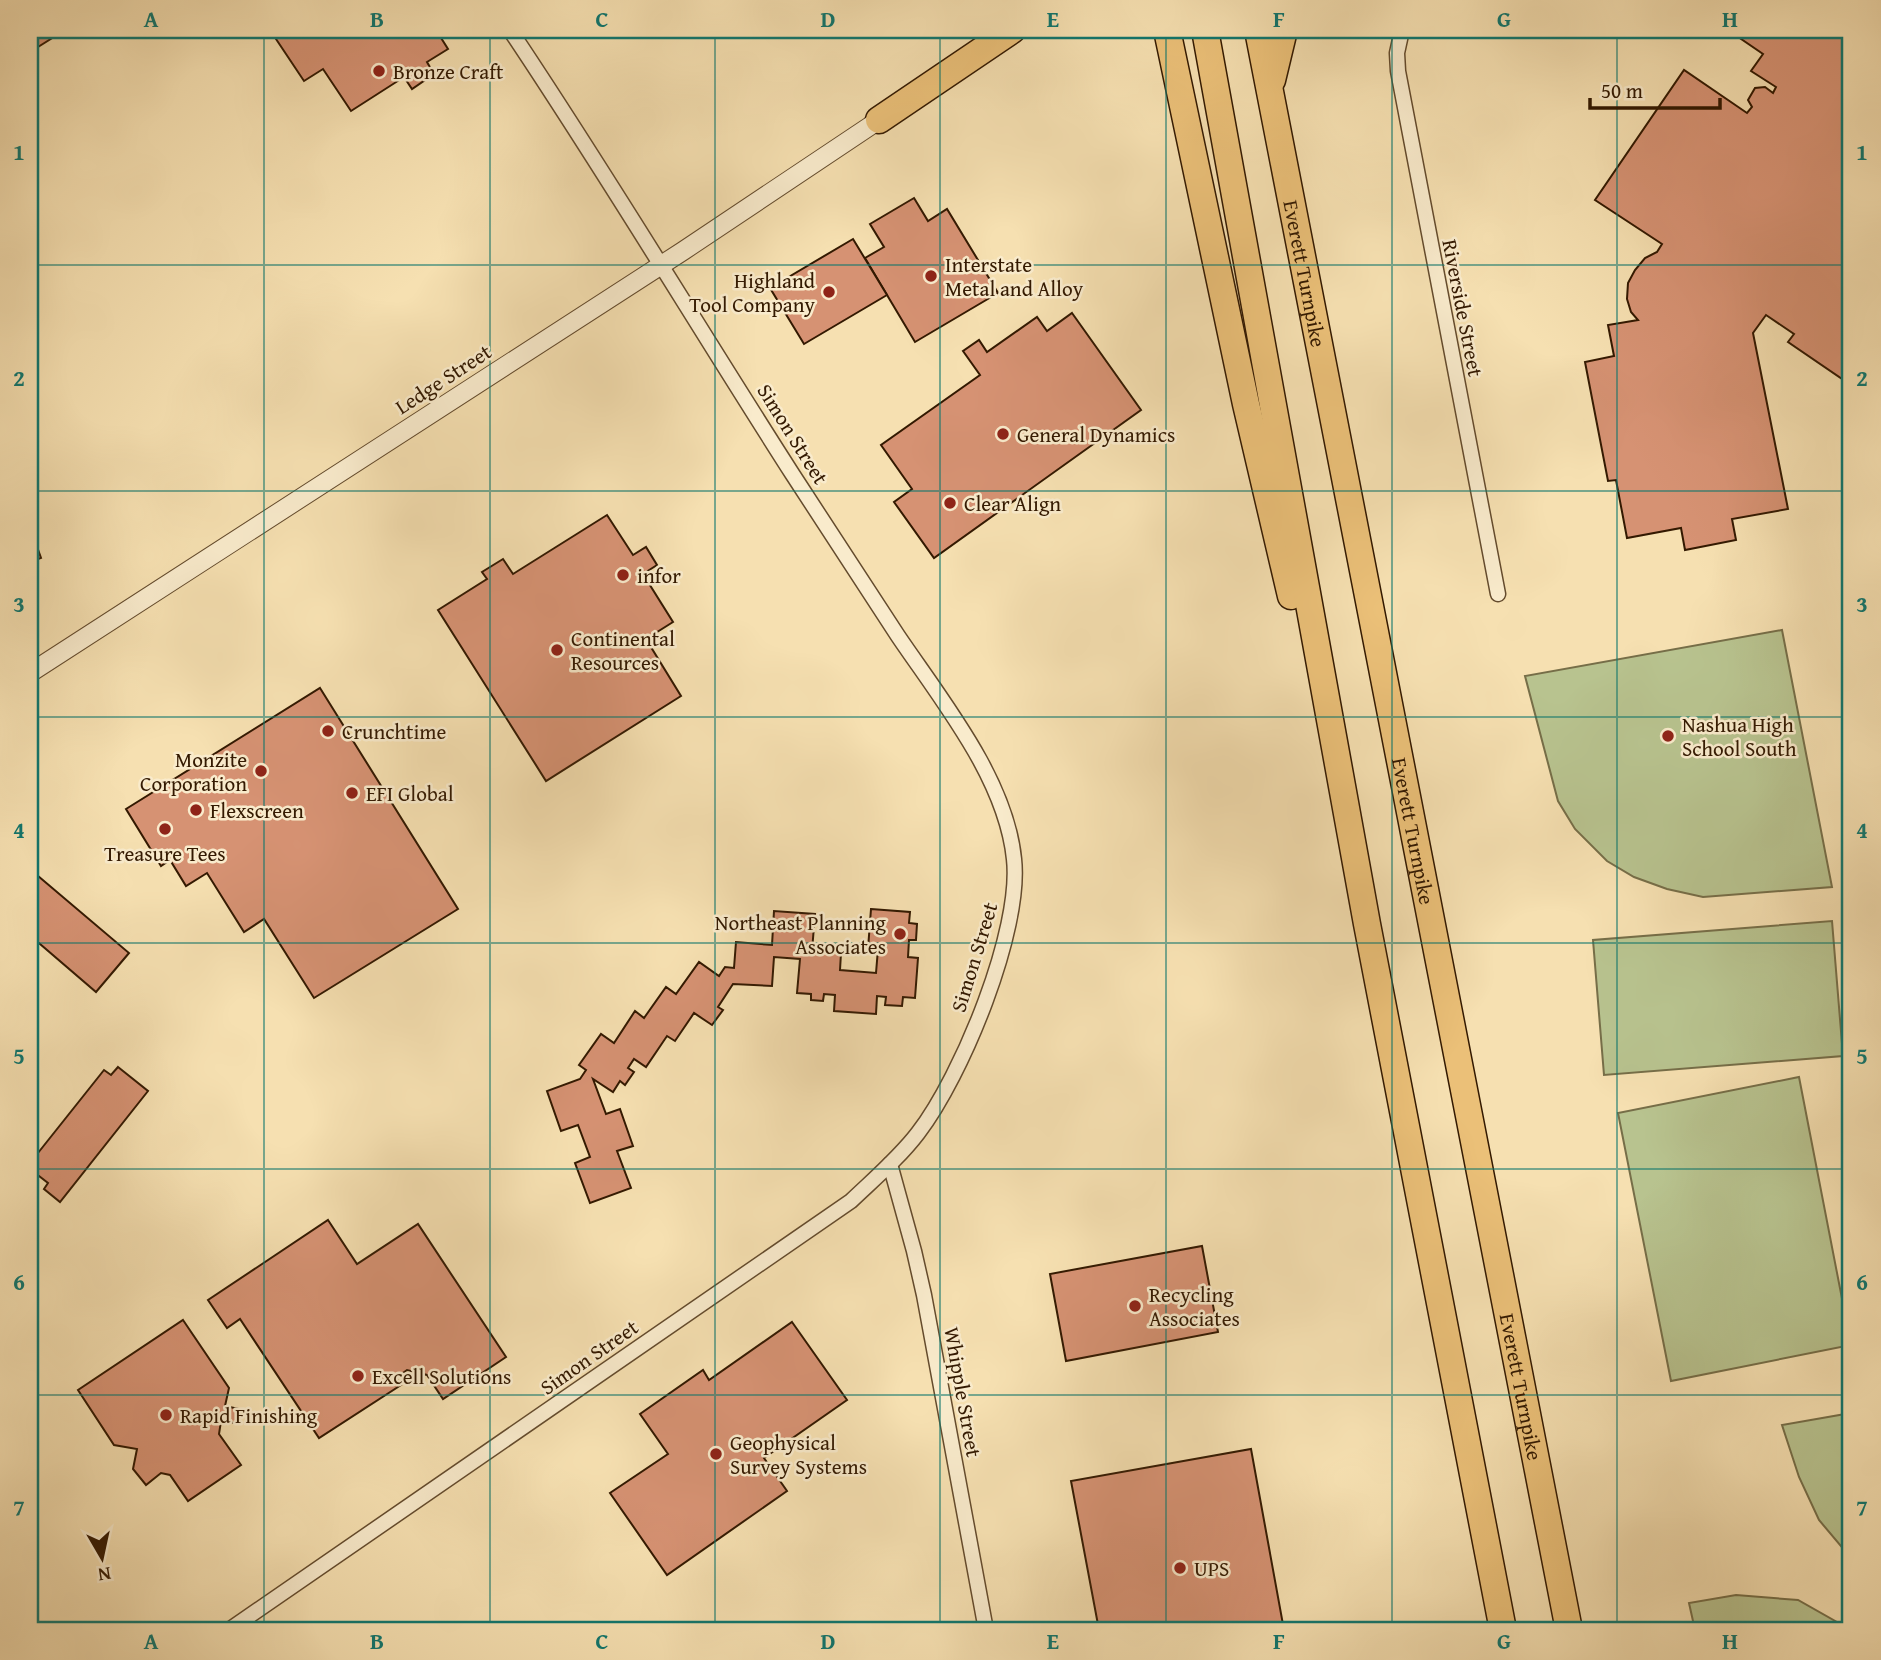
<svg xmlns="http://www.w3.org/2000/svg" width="1881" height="1660" viewBox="0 0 1881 1660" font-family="'Gentium Book Plus',serif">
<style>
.green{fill:#b8c38f;stroke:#766e48;stroke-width:2}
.building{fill:#d69273;stroke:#331901;stroke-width:2}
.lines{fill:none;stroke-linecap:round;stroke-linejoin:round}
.minor-casing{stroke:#644b2d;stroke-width:17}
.tertiary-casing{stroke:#644b2d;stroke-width:20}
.motorway-casing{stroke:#331901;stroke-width:29}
.minor{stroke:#f9ebcc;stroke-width:14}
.tertiary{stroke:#f9ebcc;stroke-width:18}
.motorway{stroke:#ebc078;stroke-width:26}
.grid{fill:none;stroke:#0f766e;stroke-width:2;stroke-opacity:0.55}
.poi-dot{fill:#8f2418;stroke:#f9ebcc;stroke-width:2.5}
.labels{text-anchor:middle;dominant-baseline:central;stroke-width:5;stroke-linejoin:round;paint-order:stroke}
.poi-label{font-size:21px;fill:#331901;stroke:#f9ebcc;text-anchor:start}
.street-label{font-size:21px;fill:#331901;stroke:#f9ebcc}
.neatline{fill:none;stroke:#0f766e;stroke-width:2.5}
.grid-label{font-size:23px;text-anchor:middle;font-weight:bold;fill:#0f766e}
</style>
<rect width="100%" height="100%" fill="#f6e0b1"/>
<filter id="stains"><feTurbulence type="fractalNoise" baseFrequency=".00286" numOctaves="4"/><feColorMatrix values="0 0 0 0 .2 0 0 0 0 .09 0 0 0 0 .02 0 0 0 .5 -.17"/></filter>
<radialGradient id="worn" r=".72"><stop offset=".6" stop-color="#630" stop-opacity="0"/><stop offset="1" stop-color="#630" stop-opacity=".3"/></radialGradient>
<!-- green -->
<g class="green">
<path d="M1782 630 1832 887 1703 897 1667 889 1634 877 1607 861 1575 829 1558 801 1525 676Z"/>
<path d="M1832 921 1843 1056 1604 1075 1593 940Z"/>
<path d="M1799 1077 1851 1345 1671 1381 1618 1113Z"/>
<path d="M1851 1413V1558L1819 1520 1799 1477 1782 1425Z"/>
<path d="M1736 1595 1798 1600 1851 1630H1695L1689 1603Z"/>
</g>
<!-- building -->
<g class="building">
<path d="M30 30H65L30 52Z"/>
<path d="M270 30H436L448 49 427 62 434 74 412 89 404 77 351 111 323 69 304 81Z"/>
<path d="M1728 30H1851V385L1788 342 1794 334 1766 315 1753 333 1788 509 1732 519 1736 540 1685 550 1681 528 1627 538 1616 480 1608 481 1585 362 1614 356 1608 325 1638 320 1631 312 1627 299 1628 283 1635 270 1645 258 1657 252 1662 244 1595 200 1684 70 1747 113 1752 107 1748 100 1755 88 1765 87 1773 93 1776 87 1751 71 1763 54Z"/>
<path d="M914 198 928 221 947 209 998 293 915 342 865 258 884 247 870 224Z"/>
<path d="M853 239 887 295 804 344 770 288Z"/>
<path d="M1072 313 1141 410 934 558 894 502 912 489 881 445 980 375 963 351 979 340 987 352 1037 317 1047 331Z"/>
<path d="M607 515 633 555 646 547 657 565 643 574 673 622 646 639 681 696 546 781 438 610 487 579 482 572 503 559 513 574Z"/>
<path d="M30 527 41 558 30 562Z"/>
<path d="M320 688 458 909 314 998 264 919 244 932 207 873 186 886 170 860 161 866 126 809Z"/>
<path d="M31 870 129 953 96 992 33 938 30 942Z"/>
<path d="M871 909 910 912 909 923 917 924 916 940H909L908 957 918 958 915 998 903 997 902 1006 885 1005 886 997 877 996 876 1014 834 1011 835 995 824 994 823 1001 811 1000V994L797 993 800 959 774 957 772 986 733 984 718 1007 723 1010 712 1025 694 1013 675 1041 667 1036 646 1067 634 1059 628 1068 634 1072 625 1085 620 1081 613 1092 593 1079 606 1114 620 1109 633 1146 617 1151 631 1188 590 1203 575 1163 590 1157 578 1125 561 1131 547 1091 580 1079 586 1070 579 1065 601 1034 614 1043 635 1011 644 1018 666 987 676 994 699 962 719 976 725 967 734 968 736 942 772 945 774 911 815 914 812 951 841 953 840 970 876 973 878 949H868Z"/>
<path d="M118 1067 148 1091 60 1202 44 1189 48 1183 30 1169V1163L104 1070 111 1075Z"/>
<path d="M328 1220 357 1264 418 1224 506 1357 443 1399 427 1375 407 1370 396 1378 401 1385 319 1438 240 1319 227 1328 208 1300Z"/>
<path d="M1202 1246 1218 1332 1066 1361 1050 1274Z"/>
<path d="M183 1320 229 1388 225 1406 239 1409 236 1423 221 1421 219 1434 241 1465 188 1501 170 1475 161 1473 146 1485 133 1469 137 1449 114 1445 78 1390Z"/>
<path d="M792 1322 847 1400 764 1458 787 1491 667 1575 610 1493 668 1454 640 1414 703 1370 709 1380Z"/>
<path d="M1251 1449 1284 1630H1099L1071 1481Z"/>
</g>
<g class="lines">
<defs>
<g id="minor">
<path d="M1402 30 1397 53 1398 71 1498 594"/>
<path d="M890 1164 914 1251 924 1295 986 1630"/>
<path d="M229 1630 851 1201C874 1179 899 1158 918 1133 962 1076 1022 930 1014 859 1006 779 942 701 898 636 863 583 828 529 793 475 698 327 608 176 510 30"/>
</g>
<path id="tertiary" d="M30 673 683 251 879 120"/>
<g id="motorway">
<path d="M1167 30 1246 404 1291 596"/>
<path d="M1205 30 1367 924 1503 1630"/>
<path id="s1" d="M1258 30 1569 1630"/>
<path d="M1272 80 1284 30"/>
<path d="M879 120 1012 30"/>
</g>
</defs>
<!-- minor casing -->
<use href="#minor" class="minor-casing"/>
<!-- tertiary casing -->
<use href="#tertiary" class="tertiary-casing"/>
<!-- motorway casing -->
<use href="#motorway" class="motorway-casing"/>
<!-- minor -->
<use href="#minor" class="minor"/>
<!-- tertiary -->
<use href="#tertiary" class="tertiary"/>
<!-- motorway -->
<use href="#motorway" class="motorway"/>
</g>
<!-- grid -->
<path class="grid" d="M264 30V1630M490 30V1630M715 30V1630M940 30V1630M1166 30V1630M1392 30V1630M1617 30V1630M30 265H1851M30 491H1851M30 717H1851M30 943H1851M30 1169H1851M30 1395H1851"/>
<!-- markers -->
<g class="poi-dot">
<circle cx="379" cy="71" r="7"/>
<circle cx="931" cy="276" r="7"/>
<circle cx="829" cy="292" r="7"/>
<circle cx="1003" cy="434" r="7"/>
<circle cx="950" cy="503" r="7"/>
<circle cx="623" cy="575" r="7"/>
<circle cx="557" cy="650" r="7"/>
<circle cx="328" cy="731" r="7"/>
<circle cx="1668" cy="736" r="7"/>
<circle cx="261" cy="771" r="7"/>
<circle cx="352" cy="793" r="7"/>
<circle cx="196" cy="810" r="7"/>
<circle cx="165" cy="829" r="7"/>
<circle cx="900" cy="934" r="7"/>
<circle cx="1135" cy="1306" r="7"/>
<circle cx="358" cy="1376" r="7"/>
<circle cx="166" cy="1415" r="7"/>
<circle cx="716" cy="1454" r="7"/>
<circle cx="1180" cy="1568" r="7"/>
</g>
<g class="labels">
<!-- poi labels -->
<g class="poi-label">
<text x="393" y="71">Bronze Craft</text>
<text x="945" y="264">Interstate<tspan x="945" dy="24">Metal and Alloy</tspan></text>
<text x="815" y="280" text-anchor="end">Highland<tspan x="815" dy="24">Tool Company</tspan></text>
<text x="1017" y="434">General Dynamics</text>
<text x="964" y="503">Clear Align</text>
<text x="637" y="575">infor</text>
<text x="571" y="638">Continental<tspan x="571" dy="24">Resources</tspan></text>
<text x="1682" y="724">Nashua High<tspan x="1682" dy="24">School South</tspan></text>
<text x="342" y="731">Crunchtime</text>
<text x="247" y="759" text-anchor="end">Monzite<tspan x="247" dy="24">Corporation</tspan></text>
<text x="366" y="793">EFI Global</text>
<text x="210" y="810">Flexscreen</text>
<text x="165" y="853" text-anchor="middle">Treasure Tees</text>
<text x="886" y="922" text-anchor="end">Northeast Planning<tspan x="886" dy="24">Associates</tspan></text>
<text x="1149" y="1294">Recycling<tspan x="1149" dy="24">Associates</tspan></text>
<text x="372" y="1376">Excell Solutions</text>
<text x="180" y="1415">Rapid Finishing</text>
<text x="730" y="1442">Geophysical<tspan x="730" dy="24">Survey Systems</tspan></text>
<text x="1194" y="1568">UPS</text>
</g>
<!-- street labels -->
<g class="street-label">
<text stroke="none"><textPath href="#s1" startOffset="248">Everett Turnpike</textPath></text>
<text transform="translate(1463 308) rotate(79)">Riverside Street</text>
<text transform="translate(443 379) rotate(-33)">Ledge Street</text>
<text transform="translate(793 434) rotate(58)">Simon Street</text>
<text stroke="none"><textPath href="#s1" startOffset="816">Everett Turnpike</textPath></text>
<text transform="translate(974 957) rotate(-73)">Simon Street</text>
<text transform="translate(589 1357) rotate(-35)">Simon Street</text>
<text stroke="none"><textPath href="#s1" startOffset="1382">Everett Turnpike</textPath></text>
<text transform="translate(963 1392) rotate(80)">Whipple Street</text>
</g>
</g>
<!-- margin -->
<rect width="1881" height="1660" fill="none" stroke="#f6e0b1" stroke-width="77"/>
<!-- north arrow -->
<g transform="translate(102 1558) rotate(171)" stroke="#f9ebcc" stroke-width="5" paint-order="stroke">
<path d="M0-5L12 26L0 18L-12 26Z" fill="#331901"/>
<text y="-10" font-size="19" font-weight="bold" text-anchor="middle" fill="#331901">N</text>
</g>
<!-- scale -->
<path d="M1590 98v10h130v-10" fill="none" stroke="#331901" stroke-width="3.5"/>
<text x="1601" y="98" font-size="21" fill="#331901" stroke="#f9ebcc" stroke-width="5" paint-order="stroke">50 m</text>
<rect x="38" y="38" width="1804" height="1584" class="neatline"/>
<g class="grid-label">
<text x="151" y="27">A</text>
<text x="377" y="27">B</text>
<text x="602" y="27">C</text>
<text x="828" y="27">D</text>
<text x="1053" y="27">E</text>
<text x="1279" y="27">F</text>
<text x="1504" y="27">G</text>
<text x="1730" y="27">H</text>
<text x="19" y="160">1</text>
<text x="1862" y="160">1</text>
<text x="19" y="386">2</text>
<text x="1862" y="386">2</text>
<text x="19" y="612">3</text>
<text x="1862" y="612">3</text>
<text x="19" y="838">4</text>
<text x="1862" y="838">4</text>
<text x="19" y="1064">5</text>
<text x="1862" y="1064">5</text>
<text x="19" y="1290">6</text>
<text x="1862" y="1290">6</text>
<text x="19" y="1516">7</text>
<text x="1862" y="1516">7</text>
<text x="151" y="1649">A</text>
<text x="377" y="1649">B</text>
<text x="602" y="1649">C</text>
<text x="828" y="1649">D</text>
<text x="1053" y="1649">E</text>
<text x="1279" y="1649">F</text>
<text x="1504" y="1649">G</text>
<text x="1730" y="1649">H</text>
</g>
<rect width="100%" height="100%" filter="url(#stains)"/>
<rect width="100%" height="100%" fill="url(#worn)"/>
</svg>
